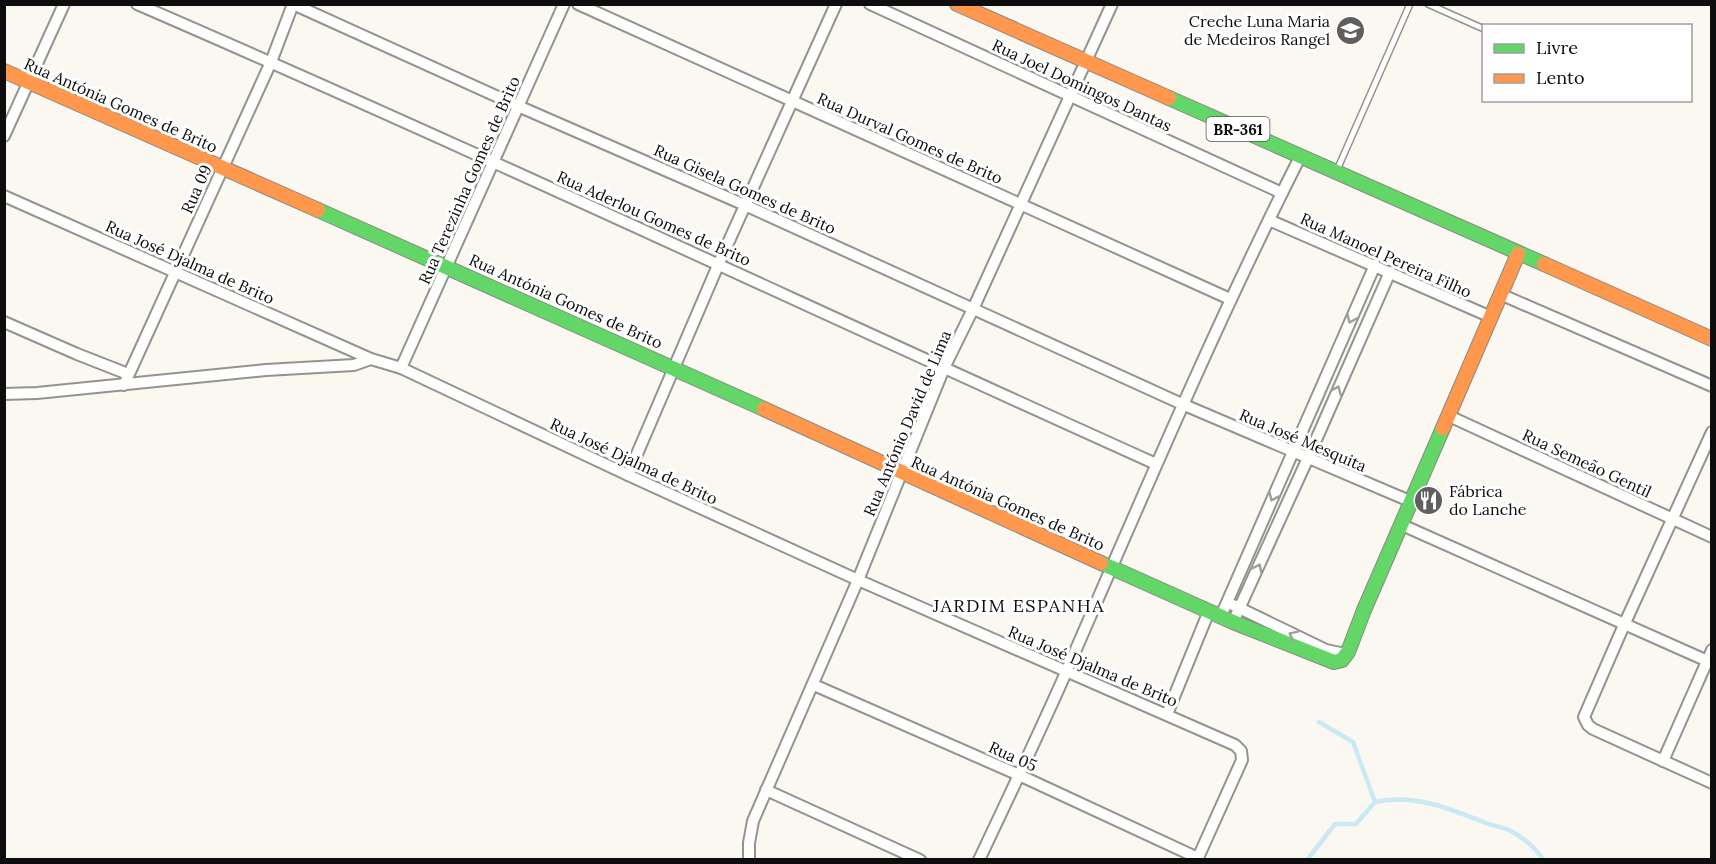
<svg xmlns="http://www.w3.org/2000/svg" width="1716" height="864" viewBox="0 0 1716 864" font-family="Lora,serif">
<style>
.lines{fill:none;stroke-linecap:round;stroke-linejoin:round}
.stream{stroke:#c9e9f4;stroke-width:4.5}
.lane-casing{stroke:#949390;stroke-width:8}
.street-casing{stroke:#949390;stroke-width:14}
.fast-casing{stroke:#8b8986;stroke-width:16}
.slow-casing{stroke:#8b8986;stroke-width:16}
.lane{stroke:#fefefd;stroke-width:5}
.street{stroke:#fefefd;stroke-width:10}
.fast{stroke:#63d668;stroke-width:14}
.slow{stroke:#ff974d;stroke-width:14}
.oneway{stroke:#9e9e9d}
.labels{text-anchor:middle;dominant-baseline:central;stroke-width:6;stroke-linejoin:round;paint-order:stroke}
.shield{fill:#fff;stroke:#565656;stroke-width:1.5}
.shield-label{font-size:15px;font-weight:bold;fill:#0d0d0d}
.poi-label{font-size:16px;fill:#0d0d0d;stroke:#fff;text-anchor:end}
.street-label{font-size:16px;fill:#0d0d0d;stroke:#fff}
.neighbourhood-label{font-size:18px;letter-spacing:1.5px;fill:#0d0d0d;stroke:#fff}
</style>
<rect width="100%" height="100%" fill="#fbf8f1"/>
<g class="lines">
<!-- stream -->
<g class="stream">
<path d="M1375 802C1413 793 1451 809 1486 823 1494 826 1502 827 1509 830 1523 837 1535 848 1544 860"/>
<path d="M1307 860 1335 824H1356L1375 802 1353 742 1319 722"/>
</g>
<defs>
<g id="lane">
<path d="M1428 4 1484 29"/>
<path d="M1337 170 1410 4"/>
</g>
<g id="street">
<path d="M137 4C479 152 816 311 1156 464"/>
<path d="M293 4 518 106 745 205 1182 404 1412 502"/>
<path d="M578 4 1230 299"/>
<path d="M870 4 1282 193"/>
<path d="M4 136 64 4"/>
<path d="M4 196 371 359 401 368 628 475 858 580 1235 745 1241 751 1242 760 1197 860"/>
<path d="M1269 220 1491 317"/>
<path d="M1500 294 1712 386"/>
<path d="M4 322 77 354 128 374"/>
<path d="M401 368 564 4"/>
<path d="M124 385 271 62 293 4"/>
<path d="M4 394 37 393 266 370 354 365 371 359"/>
<path d="M1449 416 1712 537"/>
<path d="M1712 432 1624 625 1584 717 1588 725 1593 729 1712 783"/>
<path d="M628 475 719 263 836 4"/>
<path d="M1402 525 1712 663"/>
<path d="M1233 605 1326 650 1340 653 1348 652"/>
<path d="M1221 616 1375 265"/>
<path d="M1233 622 1308 458 1390 272"/>
<path d="M814 685 1019 775 1198 858"/>
<path d="M1167 714 1209 611"/>
<path d="M1663 761 1712 650"/>
<path d="M766 790 920 860"/>
<path d="M749 860V843L753 821 858 580 944 368 973 309 1112 4"/>
<path d="M979 860C1009 796 1039 734 1067 670 1142 498 1215 325 1300 157"/>
</g>
<g id="fast">
<path d="M1169 98 1544 264"/>
<path d="M318 210 764 409"/>
<path d="M1101 563 1233 622 1334 662 1342 660 1348 652 1364 610 1443 428"/>
</g>
<g id="slow">
<path d="M957 4 1169 98"/>
<path d="M4 71 318 210"/>
<path d="M1544 264 1712 339"/>
<path d="M764 409 1101 563"/>
<path d="M1443 428 1518 254"/>
</g>
</defs>
<!-- lane casing -->
<use href="#lane" class="lane-casing"/>
<!-- street casing -->
<use href="#street" class="street-casing"/>
<!-- fast casing -->
<use href="#fast" class="fast-casing"/>
<!-- slow casing -->
<use href="#slow" class="slow-casing"/>
<!-- lane -->
<use href="#lane" class="lane"/>
<!-- street -->
<use href="#street" class="street"/>
<!-- fast -->
<use href="#fast" class="fast"/>
<!-- slow -->
<use href="#slow" class="slow"/>
</g>
<!-- one-way arrows -->
<defs><path id="oneway-chevron" d="M-2-3.5L2.5 0L-2 3.5" fill="none" stroke-width="1.6" stroke-linecap="round" stroke-linejoin="round" transform="scale(1.5)"/></defs>
<g class="oneway">
<use href="#oneway-chevron" transform="translate(1351 319) rotate(113)"/>
<use href="#oneway-chevron" transform="translate(1337 390) rotate(-67)"/>
<use href="#oneway-chevron" transform="translate(1273 497) rotate(114)"/>
<use href="#oneway-chevron" transform="translate(1258 568) rotate(-65)"/>
<use href="#oneway-chevron" transform="translate(1293 635) rotate(-154)"/>
</g>
<!-- icons -->
<defs>
<symbol id="school-disc" viewBox="-11 -11 22 22"><circle r="9.5" fill="#605f5d" stroke="#fff"/><path d="M0-5L7-2L0 1L-7-2ZM-4 1L0 2.5L4 1V4Q0 6-4 4Z" fill="#fff"/></symbol>
<symbol id="restaurant-disc" viewBox="-11 -11 22 22"><circle r="9.5" fill="#605f5d" stroke="#fff"/><path d="M-5-6h1v4h1v-4h1v4h1v-4h1v5L-1.5 .5V6h-2V.5L-5-1ZM5-6V6H3V1.5H1.5Q1.5-4 5-6Z" fill="#fff"/></symbol>
</defs>
<g fill-rule="evenodd">
<use href="#school-disc" x="1334" y="14" width="33" height="33"/>
<use href="#restaurant-disc" x="1412" y="484" width="33" height="33"/>
</g>
<g class="labels">
<!-- shield labels -->
<rect class="shield" x="1206.5" y="117" width="63" height="24" rx="4.5"/>
<g class="shield-label">
<text x="1238" y="129">BR-361</text>
</g>
<!-- poi labels -->
<g class="poi-label">
<text x="1330" y="21">Creche Luna Maria<tspan x="1330" dy="18">de Medeiros Rangel</tspan></text>
<text x="1449" y="491" text-anchor="start">Fábrica<tspan x="1449" dy="18">do Lanche</tspan></text>
</g>
<!-- street labels -->
<g class="street-label">
<text transform="translate(1082 85) rotate(25)">Rua Joel Domingos Dantas</text>
<text transform="translate(121 105) rotate(24)">Rua Antónia Gomes de Brito</text>
<text transform="translate(910 138) rotate(24)">Rua Durval Gomes de Brito</text>
<text transform="translate(469 180) rotate(-66)">Rua Terezinha Gomes de Brito</text>
<text transform="translate(196 189) rotate(-66)">Rua 09</text>
<text transform="translate(745 189) rotate(24)">Rua Gisela Gomes de Brito</text>
<text transform="translate(654 218) rotate(24)">Rua Aderlou Gomes de Brito</text>
<text transform="translate(1386 255) rotate(24)">Rua Manoel Pereira Filho</text>
<text transform="translate(190 262) rotate(24)">Rua José Djalma de Brito</text>
<text transform="translate(566 301) rotate(24)">Rua Antónia Gomes de Brito</text>
<text transform="translate(907 423) rotate(-67)">Rua António David de Lima</text>
<text transform="translate(1303 440) rotate(23)">Rua José Mesquita</text>
<text transform="translate(634 461) rotate(25)">Rua José Djalma de Brito</text>
<text transform="translate(1587 463) rotate(25)">Rua Semeão Gentil</text>
<text transform="translate(1008 503) rotate(24)">Rua Antónia Gomes de Brito</text>
<text transform="translate(1093 666) rotate(23)">Rua José Djalma de Brito</text>
<text transform="translate(1013 756) rotate(24)">Rua 05</text>
</g>
<!-- neighbourhood labels -->
<g class="neighbourhood-label">
<text x="1019" y="605">JARDIM ESPANHA</text>
</g>
</g>
<!-- border -->
<rect width="1716" height="864" fill="none" stroke="#0d0d0d" stroke-width="12"/>
<!-- legend -->
<rect x="1482" y="24" width="210" height="78" fill="#ffffff" stroke="#9e9e9e" stroke-width="1.5"/>
<rect x="1494" y="44" width="30" height="9" fill="#63d668" stroke="#9e9e9e" stroke-width="1.5"/>
<text x="1536" y="54" font-size="18" fill="#0d0d0d">Livre</text>
<rect x="1494" y="74" width="30" height="9" fill="#ff974d" stroke="#9e9e9e" stroke-width="1.5"/>
<text x="1536" y="84" font-size="18" fill="#0d0d0d">Lento</text>
</svg>
